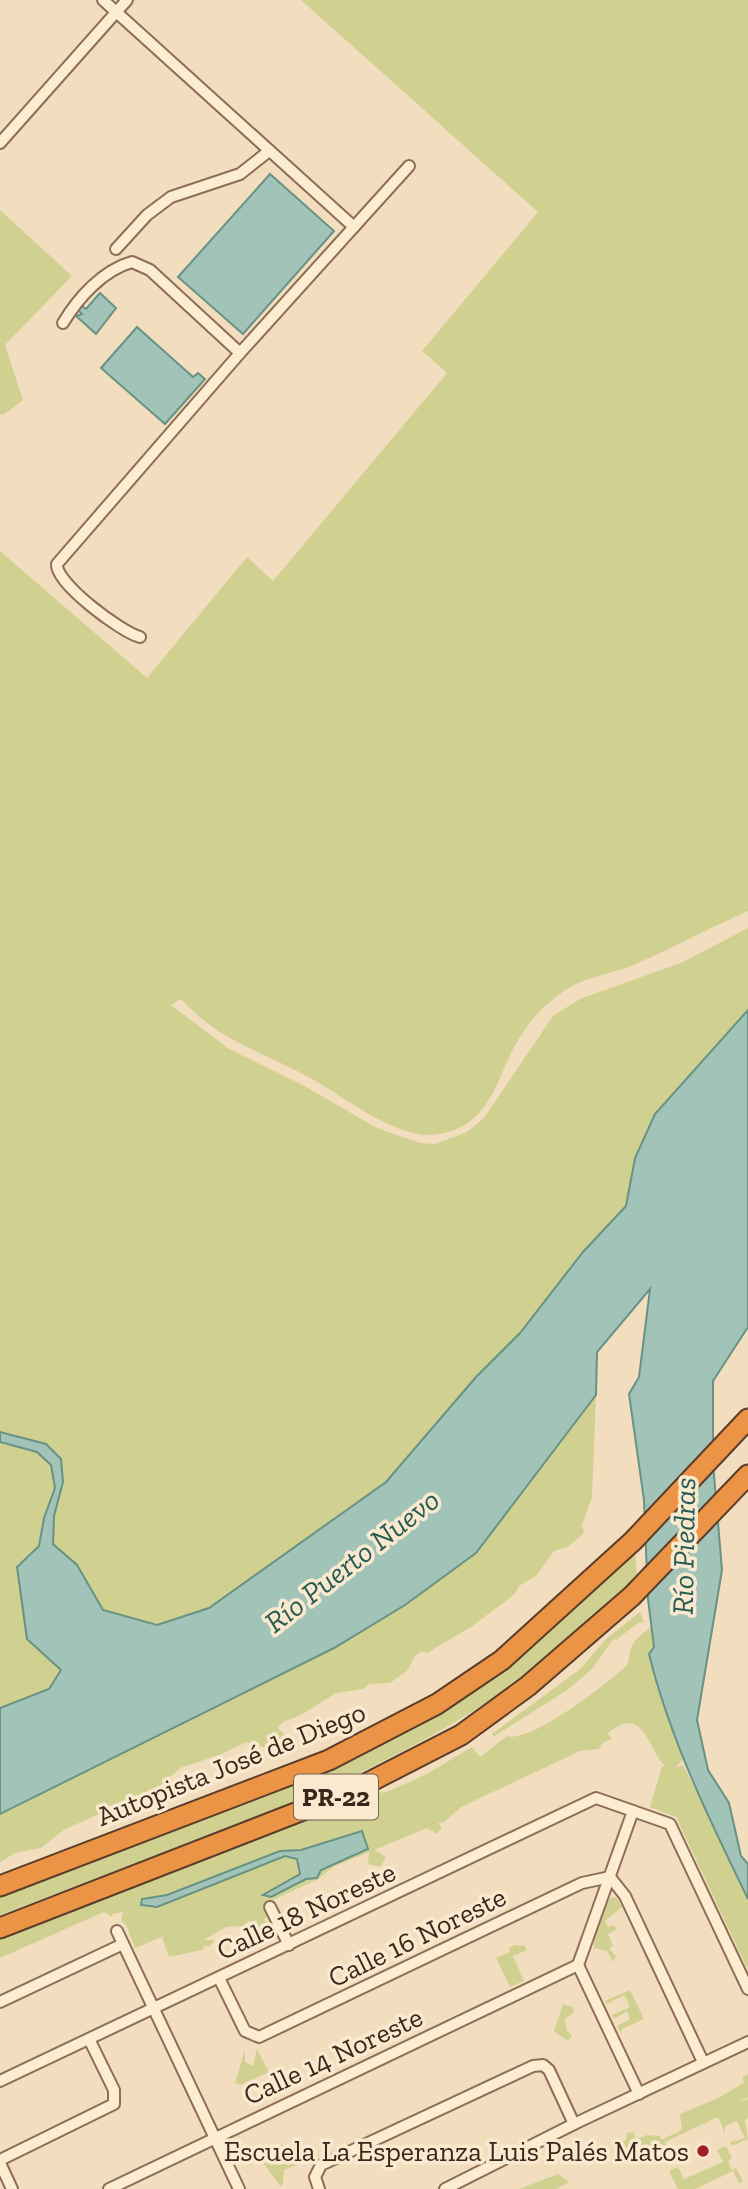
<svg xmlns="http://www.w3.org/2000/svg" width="748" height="2189" viewBox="0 0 748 2189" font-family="'Zilla Slab',serif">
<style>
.green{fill:#d0d191;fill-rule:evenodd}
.water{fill:#a2c3b7;stroke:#689284;stroke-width:2}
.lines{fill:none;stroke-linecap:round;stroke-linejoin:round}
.minor-casing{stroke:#8d6e55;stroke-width:14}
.motorway-casing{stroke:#5a3c2a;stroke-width:23}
.minor{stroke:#fcecd2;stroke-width:10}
.motorway{stroke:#eb9445;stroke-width:19}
.poi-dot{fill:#a21e2b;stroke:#f9e9cf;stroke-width:2.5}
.labels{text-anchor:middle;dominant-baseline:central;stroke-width:7;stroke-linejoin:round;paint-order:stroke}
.shield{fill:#f9e9cf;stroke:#736151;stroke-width:2}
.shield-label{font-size:26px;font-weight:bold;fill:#3a271b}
.street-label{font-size:28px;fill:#3a271b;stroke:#f9e9cf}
.poi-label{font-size:28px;fill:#3a271b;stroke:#f9e9cf;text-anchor:end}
.water-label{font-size:30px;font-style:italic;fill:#295c54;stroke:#f9e9cf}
</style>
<rect width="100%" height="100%" fill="#f2debe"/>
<!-- green -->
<g class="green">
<path d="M301 0H748V911C711 927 675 947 638 963 614 974 586 976 564 991 540 1007 522 1030 510 1055 499 1079 491 1106 469 1122 454 1133 431 1138 413 1133 372 1122 338 1092 301 1073 253 1048 219 1040 181 999L171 1005 229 1049 301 1084 377 1128 420 1143 435 1144 467 1132 484 1118 553 1016 580 999 683 962 748 928V1010L712 1049 635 1158 626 1206 583 1252 520 1333 476 1377 386 1482 209 1608 157 1625 103 1611 77 1566 53 1544 54 1516 63 1482 46 1444 0 1432V551L147 678 247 557 273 581 447 373 422 351 538 212Z"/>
<path d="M0 210 72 276 5 345 23 400 3 415 0 414Z"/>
<path d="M596 1395 592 1497 582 1525 584 1533 569 1546 554 1551 536 1576 519 1586 515 1594 471 1627 427 1653 422 1651 415 1656 407 1671 390 1683 369 1684 363 1689 336 1693 301 1715 283 1722 278 1728 284 1734C278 1753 261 1747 247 1742L219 1755 180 1768 160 1786 64 1830 41 1848 15 1853 0 1862V1814L12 1807 288 1672 405 1605 476 1553Z"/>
<path d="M0 1442 37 1452 51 1465 55 1488 44 1518 27 1639 62 1670 49 1689 0 1708Z"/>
<path d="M635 1553 637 1574C472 1760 225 1828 0 1915V1897L344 1763 384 1743 496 1676 536 1645Z"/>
<path d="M640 1612 644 1622 638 1623 616 1640 614 1638 593 1668 566 1691 493 1737 492 1734 580 1669 606 1639Z"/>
<path d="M651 1627 654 1647 649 1654C658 1691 670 1725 683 1759L676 1768 683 1765 748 1895V1970L676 1817 650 1807 662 1767 665 1766C646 1748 645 1704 608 1733L612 1739 602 1743 599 1749 580 1751 461 1807 444 1822 438 1823 442 1827 437 1834 427 1828 374 1850 386 1857 380 1867 368 1864 369 1852 333 1867 318 1879 273 1900 263 1910 270 1914 264 1919 268 1925 258 1929 256 1920 252 1925 249 1921 244 1925 248 1930 246 1938 240 1926 226 1927 204 1940H215L209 1947 205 1945 202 1950 169 1957 162 1937 135 1948 126 1925 121 1921 123 1912 112 1914V1917L104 1912 0 1958V1939L382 1791 380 1793 386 1792 425 1775 472 1747 480 1757 507 1736C530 1744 608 1683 626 1666 631 1661 628 1652 632 1646 636 1637 644 1633 651 1627ZM299 1849 337 1863 321 1871 313 1879 307 1878 271 1897 300 1874 297 1859 285 1856 157 1907 143 1899 167 1895 280 1851Z"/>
<path d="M612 1897 617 1898 622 1907 605 1921 608 1927 613 1925 617 1929 608 1934 613 1946 609 1949 616 1956 613 1962 607 1951 594 1948C593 1933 599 1908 612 1897Z"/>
<path d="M515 1945 525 1946 527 1950 513 1956 524 1981 510 1987 496 1958 510 1952 509 1948Z"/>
<path d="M630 1990 644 2019 622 2029 621 2034 617 2026 630 2019 627 2011 614 2019 612 2015 630 2007 624 1995 607 2004 605 2001Z"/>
<path d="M563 2004 572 2007 574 2012 565 2019 567 2031 572 2035 568 2041 554 2031Z"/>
<path d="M257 2049 269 2072 240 2085 235 2083 245 2050V2062L253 2066Z"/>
<path d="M748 2074V2097L739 2102 748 2099V2118L745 2120 748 2139 732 2146 730 2142 745 2138 737 2121 725 2126V2133L718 2117 665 2142 669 2152 667 2157 647 2146 622 2157 619 2143 626 2140 627 2133 633 2132 636 2139 647 2135 660 2136 661 2140 682 2130 680 2114 718 2098 744 2083 742 2077Z"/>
<path d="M270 2145H282L297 2156V2165L284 2170 283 2184 280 2186 261 2160 264 2149Z"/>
<path d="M726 2146 732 2158 728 2161 732 2170 736 2168 743 2182 739 2183 733 2171 695 2189H678L669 2171 678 2167 684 2179 723 2162 717 2150Z"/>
<path d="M558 2174 569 2182 556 2189H519Z"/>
</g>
<!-- water -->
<g class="water">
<path d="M270 174 334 231 243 334 178 277Z"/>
<path d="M100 293 116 308 96 334 76 316 82 314 78 310 82 306 86 309Z"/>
<path d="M137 327 193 377 198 373 205 379 165 424 101 368Z"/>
<path d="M748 1010V1327L713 1381V1463L722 1570 697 1720 708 1770 729 1803 741 1856 748 1864V1899C709 1819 670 1739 649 1654L654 1647 648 1599 644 1500 629 1394 639 1377 650 1289 597 1352 596 1395 476 1553 405 1605 334 1648 0 1814V1708L49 1689 61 1670 27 1639 17 1567 39 1546 44 1518 55 1488 51 1465 37 1452 0 1442V1432L46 1444 61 1459 63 1482 54 1516 53 1544 77 1565 103 1610 157 1625 209 1608 386 1482 476 1377 520 1333 583 1252 626 1206 635 1158 655 1114Z"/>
<path d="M362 1831 368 1849 321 1870 317 1878 306 1879 271 1897 263 1895 300 1874 297 1859 285 1856 157 1907 141 1905 142 1899 167 1895 280 1851 301 1850Z"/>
</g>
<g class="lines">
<defs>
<g id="minor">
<path d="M103 0 354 227"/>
<path d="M0 143 127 0"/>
<path d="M116 249 147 215 171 197 240 174 269 151"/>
<path d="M63 323C78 298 103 270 132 262L150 270 240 353"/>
<path d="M140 637C121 632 55 583 57 564L240 353 409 166"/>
<path d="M633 1811 578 1965 639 2094"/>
<path d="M270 1907 289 1945"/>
<path d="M117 1931 239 2189"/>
<path d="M219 1978 245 2031 259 2037 582 1883 610 1877 625 1896 703 2062"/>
<path d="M0 2002 123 1944"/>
<path d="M0 2081 596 1798 670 1824 748 1989"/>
<path d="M0 2160 114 2104V2090L89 2039"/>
<path d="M0 2163 12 2189"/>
<path d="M109 2189 578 1965"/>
<path d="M319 2189 315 2177 321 2165 533 2066 543 2065 549 2070 574 2124"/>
<path d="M445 2189 574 2124 748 2042"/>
</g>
<g id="motorway">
<path d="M0 1886 329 1760 437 1704 502 1660 633 1541 748 1419"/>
<path d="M0 1928 352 1791 461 1735 528 1686 632 1596 748 1475"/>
</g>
</defs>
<!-- minor casing -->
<use href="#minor" class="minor-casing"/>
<!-- motorway casing -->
<use href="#motorway" class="motorway-casing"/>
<!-- minor -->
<use href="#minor" class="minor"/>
<!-- motorway -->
<use href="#motorway" class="motorway"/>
</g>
<!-- markers -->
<circle class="poi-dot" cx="703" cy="2151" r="7"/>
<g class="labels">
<!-- shield labels -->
<rect class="shield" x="294" y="1774.5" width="84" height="45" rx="5"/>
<g class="shield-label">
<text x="336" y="1797">PR-22</text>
</g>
<!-- street labels -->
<g class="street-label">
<text transform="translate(231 1764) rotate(-22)">Autopista José de Diego</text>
<text transform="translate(306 1911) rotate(-25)">Calle 18 Noreste</text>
<text transform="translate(417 1937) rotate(-26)">Calle 16 Noreste</text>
<text transform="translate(333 2056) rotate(-25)">Calle 14 Noreste</text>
</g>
<!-- poi labels -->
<g class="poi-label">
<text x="689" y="2151">Escuela La Esperanza Luis Palés Matos</text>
</g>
<!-- water labels -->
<g class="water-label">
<text transform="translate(684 1546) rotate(-89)">Río Piedras</text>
<text transform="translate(352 1561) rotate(-38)">Río Puerto Nuevo</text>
</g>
</g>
</svg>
